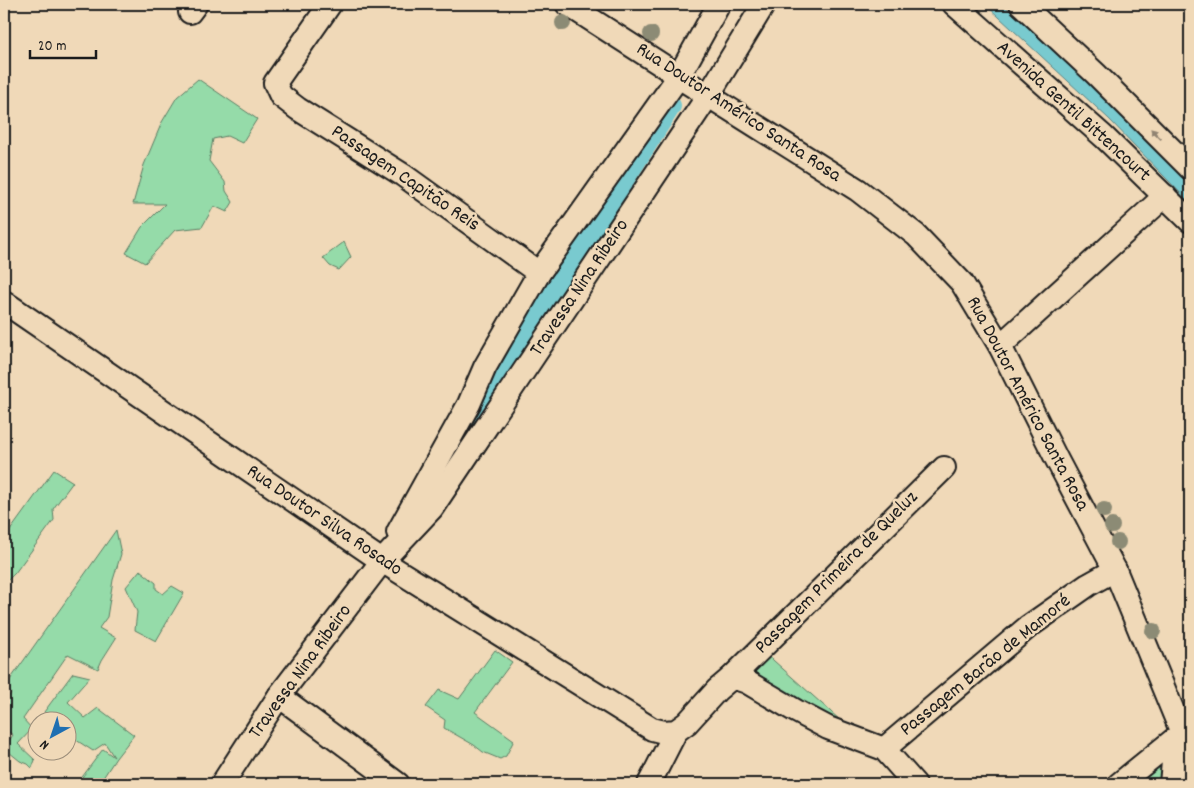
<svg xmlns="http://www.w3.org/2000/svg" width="1194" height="788" viewBox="0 0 1194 788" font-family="Dekko,sans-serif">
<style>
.green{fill:#95dba9;stroke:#587c62}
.water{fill:#79cacf;stroke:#548487}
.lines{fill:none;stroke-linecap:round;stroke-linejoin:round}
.canal{stroke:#79cacf;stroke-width:22}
.minor-casing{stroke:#1c1c1c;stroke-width:26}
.minor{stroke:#f0d9b8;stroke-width:22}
.tree{fill:#8c8b75}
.oneway{fill:#918472}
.labels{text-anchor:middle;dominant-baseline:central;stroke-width:5;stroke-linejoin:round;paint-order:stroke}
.street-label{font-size:20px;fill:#1c1c1c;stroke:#f0d9b8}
</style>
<rect width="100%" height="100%" fill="#f0d9b8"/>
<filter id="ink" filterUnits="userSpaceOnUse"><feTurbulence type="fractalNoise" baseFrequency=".02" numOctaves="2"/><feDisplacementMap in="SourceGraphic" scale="10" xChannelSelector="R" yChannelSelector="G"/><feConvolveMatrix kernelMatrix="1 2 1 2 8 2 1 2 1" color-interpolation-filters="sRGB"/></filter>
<g filter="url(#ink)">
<!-- green -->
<g class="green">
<path d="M198 79 257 119 242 143 227 136 213 139 209 161 225 182 226 191 233 202 227 212 214 206 202 227 175 230 145 263 126 253 142 227 165 204H133L144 165 162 122 177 97Z"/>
<path d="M344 242 351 257 339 270 330 266 323 258Z"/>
<path d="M54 470 73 482 53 509 54 520 15 573 4 584V539Z"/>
<path d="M116 530 121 554 113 580 107 617 99 628 116 638 102 660 98 669 68 654 23 719 32 729 18 744 35 760 32 768 28 764 20 761 4 748 13 735 4 728V705L11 693 5 687Z"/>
<path d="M140 570 156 583V589L163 594 172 586 184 593 156 641 135 630 137 612 126 587Z"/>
<path d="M495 650 512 662 475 712 514 740 506 756 500 759 483 752 474 745 444 728 445 720 426 707 439 690 459 699Z"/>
<path d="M764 652 850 729 750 672Z"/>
<path d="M73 673 90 677 68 702 85 718 98 708 134 735 116 758 99 784H77L103 749 114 757 105 743 93 751 70 736 68 739V720H53L44 712Z"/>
<path d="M1181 739 1190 762V784H1126Z"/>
</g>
<!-- water -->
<path class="water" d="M985 4H1002L1073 66 1190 184V203L1109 119Z"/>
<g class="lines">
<!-- canal -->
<path class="canal" d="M465 429 670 106"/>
<defs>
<g id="minor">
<path d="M330 4 275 83 281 96 298 109 403 175 539 273"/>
<path d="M567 4 679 76 685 81 858 190 916 235 962 283 1000 346 1057 460 1115 570 1182 733 1190 750"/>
<path d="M954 4 1104 137 1190 221"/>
<path d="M1021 4 1096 74 1190 168"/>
<path d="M190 12 196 4"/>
<path d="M4 302 382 561 652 729 664 732 676 731 687 723 717 690 730 679 780 630 944 468"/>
<path d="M1000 346 1165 196"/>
<path d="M398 532 469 404 485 367 539 273 679 76 719 4"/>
<path d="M730 679H738L747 682 796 711 828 728 884 749 915 784"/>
<path d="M279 696 398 784"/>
<path d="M884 749 1028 627 1088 585 1115 570"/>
<path d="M222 784 279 696 382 561 432 508 708 96 764 4"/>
<path d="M649 784 676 731"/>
<path d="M1119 784 1182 733"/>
<path d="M1171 784 1175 739"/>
</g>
</defs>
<!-- minor casing -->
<use href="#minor" class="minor-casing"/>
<!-- minor -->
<use href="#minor" class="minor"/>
</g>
<!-- trees -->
<g class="tree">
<circle cx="563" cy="23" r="8"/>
<circle cx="651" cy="34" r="8"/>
<circle cx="1104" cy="510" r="8"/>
<circle cx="1112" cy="526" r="8"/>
<circle cx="1118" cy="542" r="8"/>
<circle cx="1153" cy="631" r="8"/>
</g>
<!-- one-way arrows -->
<defs><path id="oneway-solid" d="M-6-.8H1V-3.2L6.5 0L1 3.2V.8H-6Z" transform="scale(1.25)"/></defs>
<use class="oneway" href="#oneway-solid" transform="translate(1156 134) rotate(-135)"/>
</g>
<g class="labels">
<!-- street labels -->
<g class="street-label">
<text transform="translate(1073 112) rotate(42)">Avenida Gentil Bittencourt</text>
<text transform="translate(738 113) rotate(33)">Rua Doutor Américo Santa Rosa</text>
<text transform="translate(405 179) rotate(34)">Passagem Capitão Reis</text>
<text transform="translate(580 288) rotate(-56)">Travessa Nina Ribeiro</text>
<text transform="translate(1027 404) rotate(62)">Rua Doutor Américo Santa Rosa</text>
<text transform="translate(324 521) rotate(34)">Rua Doutor Silva Rosado</text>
<text transform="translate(837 573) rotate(-45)">Passagem Primeira de Queluz</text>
<text transform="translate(986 666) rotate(-39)">Passagem Barão de Mamoré</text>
<text transform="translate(301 672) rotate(-54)">Travessa Nina Ribeiro</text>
</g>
</g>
<!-- margin -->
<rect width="1194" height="788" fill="none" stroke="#f0d9b8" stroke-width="20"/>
<rect x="10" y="10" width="1174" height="768" fill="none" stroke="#1c1c1c" stroke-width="2" filter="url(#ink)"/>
<!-- north arrow -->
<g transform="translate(52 736) rotate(220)"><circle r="24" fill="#f0d9b8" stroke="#9b8d7a"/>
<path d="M0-4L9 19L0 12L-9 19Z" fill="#1f6fb2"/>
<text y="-8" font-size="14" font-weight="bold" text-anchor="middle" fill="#1c1c1c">N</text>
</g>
<!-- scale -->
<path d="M30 50v8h66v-8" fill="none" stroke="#1c1c1c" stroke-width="2.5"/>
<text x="38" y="50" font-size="15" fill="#1c1c1c" stroke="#f0d9b8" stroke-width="4" paint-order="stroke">20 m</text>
</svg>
